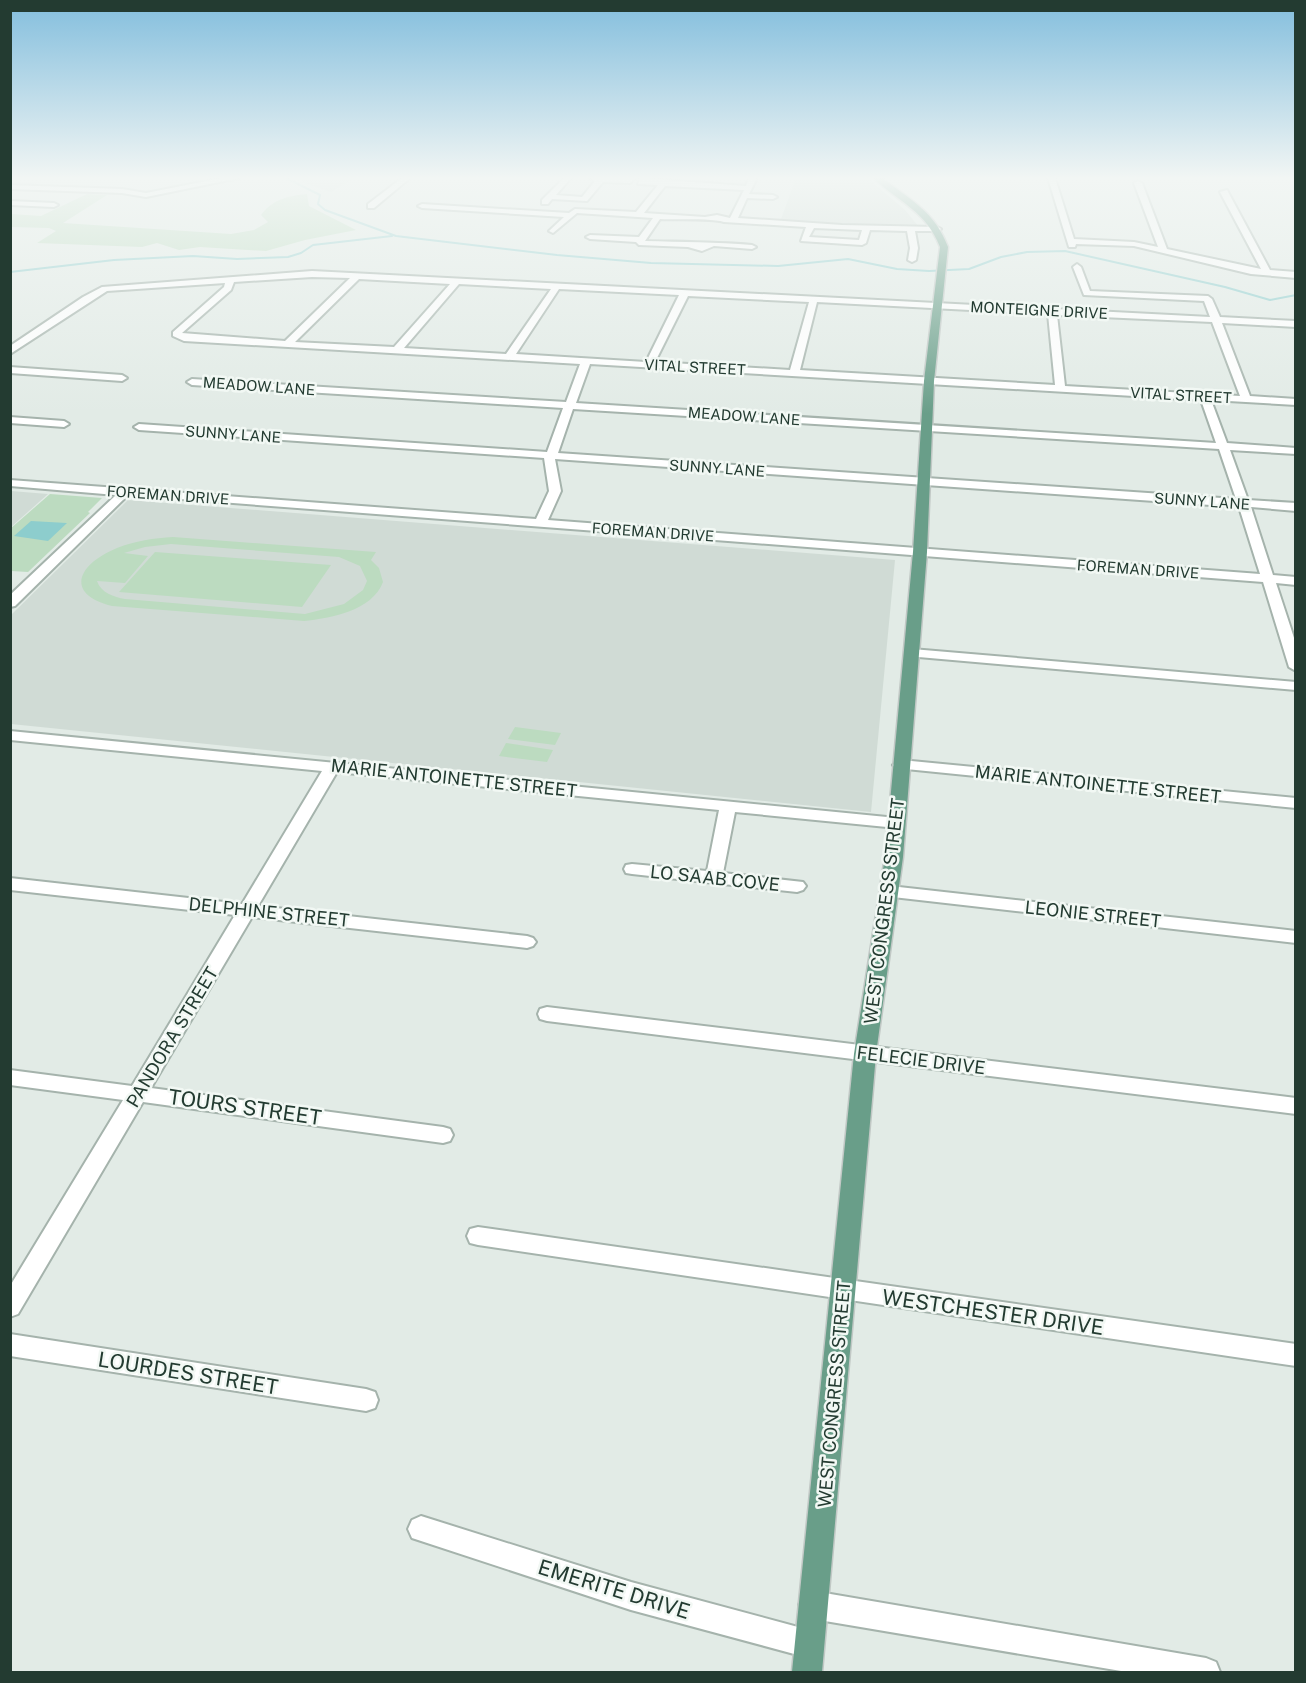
<svg xmlns="http://www.w3.org/2000/svg" width="1306" height="1683" viewBox="0 0 1306 1683" font-family="'Public Sans',sans-serif">
<style>
.built{fill:#d0dbd5}
.green{fill:#bcdbc0;fill-rule:evenodd}
.water{fill:#8dcdcd}
.lines{fill:none;stroke-linecap:round;stroke-linejoin:round}
.stream{stroke:#8dcdcd;stroke-width:2}
.minor-casing{stroke:#a5b3ac;stroke-width:4}
.major-casing{stroke:#c1c8c5;stroke-width:3}
.minor{fill:#fff;fill-rule:evenodd}
.major{fill:#699e89;fill-rule:evenodd}
.labels{text-anchor:middle;dominant-baseline:central;stroke-width:5;stroke-linejoin:round;paint-order:stroke}
.far-street-label{font-size:15px;fill:#233b31;stroke:#f2f8f4}
.street-label{font-size:18px;fill:#233b31;stroke:#f2f8f4}
.near-street-label{font-size:21px;fill:#233b31;stroke:#f2f8f4}
</style>
<rect width="100%" height="100%" fill="#e2ebe6"/>
<!-- built -->
<g class="built">
<path d="M298 178H354L331 192 307 184Z"/>
<path d="M796 178H867L905 210 919 227 780 222Z"/>
<path d="M11 491 48 494 11 527Z"/>
<path d="M128 500 895 560 871 812 11 724V615Z"/>
</g>
<!-- green -->
<g class="green">
<path d="M87 194 107 195 63 223 231 234 254 230 268 222 261 215C273 199 288 196 307 194L309 206 356 230 305 240 266 251 200 247 179 250 157 243 142 247 37 243 56 231 49 228 11 227V214L41 216Z"/>
<path d="M50 494 102 498 88 512 90 513 28 572 11 571 10 529Z"/>
<path d="M173 537 376 552 371 560 379 568 383 582C372 611 331 618 304 621L112 606C62 593 80 563 117 548 135 541 154 538 173 537ZM171 544 339 557 360 566 367 581 363 590 344 604 305 614 125 599C114 597 101 593 97 581L125 583 148 556 124 553 145 547Z"/>
<path d="M155 552 331 565 302 607 119 592Z"/>
<path d="M515 727 561 733 555 745 508 739Z"/>
<path d="M506 743 553 750 547 762 499 756Z"/>
</g>
<!-- water -->
<path class="water" d="M31 521 67 523 48 541 14 536Z"/>
<g class="lines">
<!-- stream -->
<g class="stream">
<path d="M286 178 320 195 318 204 325 210 396 236 557 255 651 263 778 266 848 259 897 269 929 271 969 269 1001 257 1027 252 1065 251 1225 287 1270 300 1296 295"/>
<path d="M10 272 114 260 193 256 237 259 288 257 301 253 313 245 392 236"/>
</g>
<defs>
<g id="minor">
<path d="M222 178H239L146 197 122 193 10 189V185L122 189 146 193Z"/>
<path d="M402 178H410L374 208H368V204Z"/>
<path d="M564 178H571L556 195 582 197 595 181 590 178H635L630 183 603 182 587 201 552 199 548 204H542V200Z"/>
<path d="M640 178 746 186 749 178H754L756 180 749 194 773 195 777 197 773 199 747 198 738 218 842 225 937 227 941 229 937 231H915L918 248 916 260 912 262 908 260 910 248 907 231 870 230 866 243 862 245 801 241 806 227 724 222C711 218 676 220 660 219L645 241C681 242 716 242 752 245L756 247 752 249 714 246 702 251 688 247 639 245 636 242 590 239 586 237 590 235 639 237 653 218 577 213 553 233 549 231 564 217 422 208 418 206 422 204 569 213 575 209 636 212 658 185 638 184ZM665 186 744 190 730 218 717 215 705 217 644 213ZM814 228 862 230 859 240 809 237Z"/>
<path d="M1048 178H1055L1074 239 1134 242 1158 247 1134 183 1138 181 1142 183 1167 249 1261 269 1220 192 1227 190 1270 270 1296 272V278L1251 274 1134 246 1076 244 1075 247H1069Z"/>
<path d="M10 201 54 203 58 205 54 207 10 205Z"/>
<path d="M1077 264 1081 267 1090 291 1208 296 1212 299 1220 317 1296 321V327L1222 323 1250 396 1296 399V405L1211 400 1227 443 1296 448V454L1230 450 1248 500 1296 503V511L1251 507 1273 575 1296 577V585L1276 583 1296 644V671L1289 667 1263 582 128 495 15 606 10 607V595L116 495 10 486V480L536 519 549 491 544 458 139 430 134 427 139 424 547 452 563 408 192 385 187 382 192 379 566 402 580 364 184 341 173 336V332L224 287 225 283 107 291 10 354V346L83 297 102 287 312 271 1210 317 1204 301 1084 295 1073 267ZM312 277 350 278 285 341 182 333 231 290 234 282ZM359 279 450 284 394 347 295 342ZM459 284 551 289 506 354 404 348ZM559 289 679 295 646 362 516 354ZM688 296 809 302 790 370 655 362ZM817 302 1048 314 1055 385 800 370ZM1057 315 1212 322 1240 396 1065 386ZM590 364 1201 400 1216 443 576 403ZM573 409 1219 449 1236 499 558 453ZM555 459 1239 507 1260 574 548 520 561 491Z"/>
<path d="M10 367 122 375 127 378 122 381 10 373Z"/>
<path d="M10 417 64 421 69 424 64 427 10 423Z"/>
<path d="M912 649 1296 682V690L907 656 905 653 907 650Z"/>
<path d="M10 731 897 818 905 823 897 828 735 812 723 873 803 882 806 886 803 890 797 892 632 874 626 873 624 869 626 865 632 864 707 871 719 810 337 772 258 906 527 936 533 938 536 942 533 946 527 948 252 917 151 1088 443 1127 450 1129 453 1135 450 1141 443 1143 143 1102 18 1314 10 1317V1286L123 1100 10 1085V1070L132 1086 235 915 10 890V878L242 904 322 771 10 740Z"/>
<path d="M901 760 1296 798V808L896 768 893 765Z"/>
<path d="M890 886 1296 931V943L884 896 881 892 884 888Z"/>
<path d="M547 1007 1296 1098V1114L547 1021 540 1019 538 1014 540 1009Z"/>
<path d="M478 1227 1296 1344V1366L478 1245 470 1243 467 1236 470 1229Z"/>
<path d="M10 1334 366 1389 375 1392 378 1400 375 1408 366 1411 10 1356Z"/>
<path d="M421 1516 631 1582 809 1630 819 1634 823 1644 819 1654 809 1658 631 1610 412 1538 408 1529 412 1520Z"/>
<path d="M813 1591 1206 1658 1216 1662 1220 1672H1127L813 1619 803 1615 799 1605 803 1595Z"/>
</g>
<path id="major" d="M873 178H882C911 200 935 212 948 247L934 381 927 552 903 857 876 1054 822 1672H792L854 1054 885 857 913 552 924 381 940 247C926 211 900 203 873 178Z"/>
</defs>
<!-- minor casing -->
<use href="#minor" class="minor-casing"/>
<!-- major casing -->
<use href="#major" class="major-casing"/>
<!-- minor -->
<use href="#minor" class="minor"/>
<!-- major -->
<use href="#major" class="major"/>
</g>
<!-- sky -->
<linearGradient id="sky" x2="0" y2="1"><stop stop-color="#83bedd"/><stop offset="0.43" stop-color="#f2f6f4"/><stop offset="1" stop-color="#f2f6f4" stop-opacity="0"/></linearGradient>
<rect width="1306" height="414" fill="url(#sky)"/>
<g class="labels">
<!-- far-street labels -->
<g class="far-street-label">
<text transform="translate(1039 310) rotate(3)">MONTEIGNE DRIVE</text>
<text transform="translate(695 367) rotate(3)">VITAL STREET</text>
<text transform="translate(259 386) rotate(4)">MEADOW LANE</text>
<text transform="translate(1181 395) rotate(3)">VITAL STREET</text>
<text transform="translate(744 416) rotate(4)">MEADOW LANE</text>
<text transform="translate(233 434) rotate(4)">SUNNY LANE</text>
<text transform="translate(717 468) rotate(4)">SUNNY LANE</text>
<text transform="translate(168 495) rotate(4)">FOREMAN DRIVE</text>
<text transform="translate(1202 501) rotate(4)">SUNNY LANE</text>
<text transform="translate(653 532) rotate(4)">FOREMAN DRIVE</text>
<text transform="translate(1138 569) rotate(4)">FOREMAN DRIVE</text>
</g>
<!-- street labels -->
<g class="street-label">
<text transform="translate(454 778) rotate(6)">MARIE ANTOINETTE STREET</text>
<text transform="translate(1098 784) rotate(6)">MARIE ANTOINETTE STREET</text>
<text transform="translate(715 878) rotate(6)">LO SAAB COVE</text>
<text transform="translate(884 911) rotate(-83)">WEST CONGRESS STREET</text>
<text transform="translate(269 912) rotate(6)">DELPHINE STREET</text>
<text transform="translate(1093 914) rotate(6)">LEONIE STREET</text>
<text transform="translate(172 1037) rotate(-59)">PANDORA STREET</text>
<text transform="translate(921 1060) rotate(7)">FELECIE DRIVE</text>
<text transform="translate(834 1394) rotate(-85)">WEST CONGRESS STREET</text>
</g>
<!-- near-street labels -->
<g class="near-street-label">
<text transform="translate(245 1107) rotate(8)">TOURS STREET</text>
<text transform="translate(993 1312) rotate(8)">WESTCHESTER DRIVE</text>
<text transform="translate(188 1373) rotate(9)">LOURDES STREET</text>
<text transform="translate(614 1589) rotate(17)">EMERITE DRIVE</text>
</g>
</g>
<!-- border -->
<rect width="1306" height="1683" fill="none" stroke="#233b31" stroke-width="24"/>
</svg>
